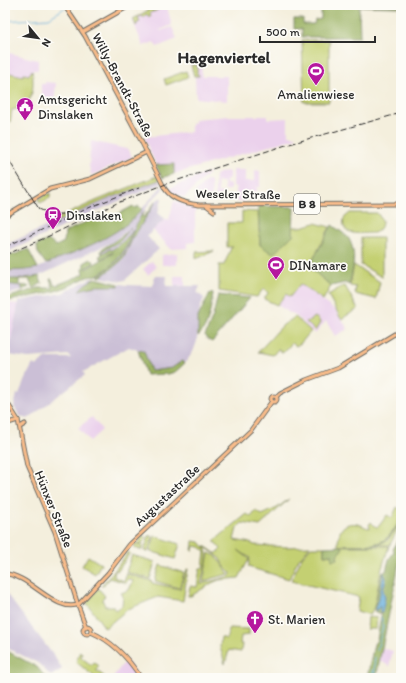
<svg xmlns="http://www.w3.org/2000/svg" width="406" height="683" viewBox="0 0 406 683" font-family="Itim,sans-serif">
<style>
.built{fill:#ebd1ec}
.industrial{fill:#cbbfd6}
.green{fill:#c4d072;stroke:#787e4e;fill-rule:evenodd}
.forest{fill:#9bb264;stroke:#636e48}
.water{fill:#64acdb;stroke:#486c83}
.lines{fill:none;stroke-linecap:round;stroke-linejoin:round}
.stream{stroke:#64acdb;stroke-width:1}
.major-casing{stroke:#717069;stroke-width:5}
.major{stroke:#f9bc8a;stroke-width:3}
.tram{stroke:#2b2b2b;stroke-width:1}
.rail{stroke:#2b2b2b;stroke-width:1;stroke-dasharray:6 3;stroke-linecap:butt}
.labels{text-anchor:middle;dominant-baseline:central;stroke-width:3.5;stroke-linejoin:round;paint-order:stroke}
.shield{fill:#fdfcf7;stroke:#6a6a68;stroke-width:1}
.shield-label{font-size:12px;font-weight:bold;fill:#2b2b2b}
.street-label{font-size:13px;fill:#2b2b2b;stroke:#fdfcf7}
.poi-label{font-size:13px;fill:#2b2b2b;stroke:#fdfcf7;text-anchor:start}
.district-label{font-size:17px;font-weight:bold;fill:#2b2b2b;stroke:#fdfcf7}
</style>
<rect width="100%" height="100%" fill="#fdfcf7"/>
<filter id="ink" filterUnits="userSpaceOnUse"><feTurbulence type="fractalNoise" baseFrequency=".025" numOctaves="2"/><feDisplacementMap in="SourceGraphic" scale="8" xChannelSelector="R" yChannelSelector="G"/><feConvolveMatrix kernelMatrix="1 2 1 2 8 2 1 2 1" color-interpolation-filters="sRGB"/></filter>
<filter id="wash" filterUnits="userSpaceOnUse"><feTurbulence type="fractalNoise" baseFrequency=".012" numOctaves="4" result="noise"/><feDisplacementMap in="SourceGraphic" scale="16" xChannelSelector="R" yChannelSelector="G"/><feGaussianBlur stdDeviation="0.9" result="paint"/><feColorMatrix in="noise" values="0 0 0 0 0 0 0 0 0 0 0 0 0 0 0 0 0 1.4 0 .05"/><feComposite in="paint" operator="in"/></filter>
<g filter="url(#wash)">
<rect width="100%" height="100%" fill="#f4efdd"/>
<!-- built -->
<g class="built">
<path d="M156 5H158L160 10 167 7 172 25 160 30V31L172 27 177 39 157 47 154 42 143 46 132 19Z"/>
<path d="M5 52 38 60V70H32L29 75 23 77 5 72Z"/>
<path d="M190 64H201L202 76H227V101L196 98 195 77 194 76Z"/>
<path d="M45 82 56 83 54 105 41 103V84H45Z"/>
<path d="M229 116H268V119L288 118V135L296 136V138L174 174 173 164 156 165 144 137 191 132V123H194V119Z"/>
<path d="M91 141 126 149 129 150 132 157 97 173 91 175 89 166Z"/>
<path d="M233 170H245V181H255V170L260 171V187H257V192H245V201L236 202V187H233Z"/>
<path d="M226 171 229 172V178L226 181V184H230V190H224V182H217L218 191 217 192 224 193V202H217L215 200V175Z"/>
<path d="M210 172 185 197 177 196 168 189Z"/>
<path d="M207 180H210L211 182 212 201 210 202H194L195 193Z"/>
<path d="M271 193V199H273V201H262V194Z"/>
<path d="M174 201 195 207V242L187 243V248L171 249 153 230 165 219 169 220Z"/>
<path d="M177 253V265H162V255Z"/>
<path d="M152 261 156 267 148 275 143 269Z"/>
<path d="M174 276H185V286L174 285Z"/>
<path d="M300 284 335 310 348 329 335 336 326 321 315 334 294 314 292 313H290L277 305 286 294 290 297Z"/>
<path d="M5 303 19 304 9 349H5Z"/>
<path d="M92 417 102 430 90 441 78 428Z"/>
<path d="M382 648 393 651 389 666 379 660Z"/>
<path d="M126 660 139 678H112Z"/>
</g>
<!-- industrial -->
<g class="industrial">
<path d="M159 180 161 184 121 200 5 253V245L110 198Z"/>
<path d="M162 186 163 189 151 201 140 217 127 249 122 256 114 265 98 276 97 275 111 266 121 255 126 247 132 233 123 243 116 247 103 253 102 251 123 238 129 229 112 242 39 276 18 279H5V271L26 270 38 268 114 233 132 220Z"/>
<path d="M160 198H162L158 213 165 219 147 236 159 249 125 280 121 281 100 277 113 268 127 253 132 240 156 201Z"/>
<path d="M154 276H167L166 286H200L197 293 204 298 200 308 198 317 197 341 193 352 185 363 175 372 168 374 146 375 138 350 129 347 83 372 85 375 29 418 27 419 20 416 14 407 17 394H19L25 379 33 364 36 366 47 358H71L68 355 28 358 10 355 11 350 9 349 19 301 63 293 91 278 126 285 153 286Z"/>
<path d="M5 284 22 286V290L5 296Z"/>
<path d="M5 592 54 656 62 669 51 676 38 663 5 647Z"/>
</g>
<!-- green -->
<g class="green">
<path d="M157 5 159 9 154 12 152 9 153 12 150 13 151 16H150L149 17 147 14 143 17 142 16 138 17 140 22 137 23V25L136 26 133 19Z"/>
<path d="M302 40H329V102H304Z"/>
<path d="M191 65H197V74L199 75V76H194Z"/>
<path d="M32 70C34 81 34 99 24 106 21 108 16 109 12 110L10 122 5 121V72L23 76 24 74 29 75Z"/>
<path d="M186 71 188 77 166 85 164 79Z"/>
<path d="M157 176 159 180 110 198 54 223V222L59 220 58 218 98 200Z"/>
<path d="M50 193V198L40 203 38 199Z"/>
<path d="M242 211 258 212 260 245 293 235V227H301L315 223 330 227 309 267 331 286 323 300 300 284 290 297 286 294 277 305 264 299 268 293 264 288 257 297 219 291V265H224L231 248 233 247H227V223H242Z"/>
<path d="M350 213H377L382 220C382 226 381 230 374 233 362 233 340 238 344 218Z"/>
<path d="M361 238H382V277L361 265Z"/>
<path d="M213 251H214L196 259V252Z"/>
<path d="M354 265 380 282 376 299 355 294 356 287 350 286Z"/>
<path d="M345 286 358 309 341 319 328 295 341 287Z"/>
<path d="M295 317 311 331 301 343 296 346 292 343 283 353 278 349 273 355 258 352 283 325Z"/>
<path d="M315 317 319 320 320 323 315 331 306 322Z"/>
<path d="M289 499 260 526 242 523 237 528 234 540 251 543 254 545 287 547 310 546 300 558H299L298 559 299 560 297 562 289 579 251 568 252 567 248 566 249 565V562L250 558 238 550 249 559 239 578 219 580 212 583 191 596H188L190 586 197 587 200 568H203L205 551 200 547 194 546 193 551H192L193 541 200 542 204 547 205 546 215 553H217L221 549 214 541 247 514 251 517 256 511 262 515 277 508ZM205 547 218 556 225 567 231 573 230 576 201 584C202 572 211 558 205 547Z"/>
<path d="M397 507 401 510C401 519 399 521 394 530 381 551 358 542 338 546 338 533 341 521 358 524 363 525 365 528 370 528L369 525 371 522 376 527 379 526 387 515 392 518Z"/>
<path d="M398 526H399L390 545H376L388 540Z"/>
<path d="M149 535 153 537 148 552 144 551Z"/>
<path d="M143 536 146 538 141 545 143 546 142 550 134 548 135 543 140 545 138 543Z"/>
<path d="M155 536 180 544 175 559 150 551Z"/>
<path d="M341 546H389L381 571 374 607 370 615 357 611 359 597 291 581 302 557 311 547H324V555L332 554V560L343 548Z"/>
<path d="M128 552 130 553 118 571 115 570 114 577 124 581 127 574 152 581V583L180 589 187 569H188L183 601 158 597 128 609 105 628 86 602 90 599 98 588 105 596 102 599 105 606H113V608L116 610 122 606 123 596 121 593 129 590 133 581 128 579 126 583 110 578 103 586H101L115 570Z"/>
<path d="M209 553 216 556 229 574 213 578 203 582Z"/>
<path d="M132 555 155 562 150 579 126 572Z"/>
<path d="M88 556 101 564 95 574 82 566Z"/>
<path d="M160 565 184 573 179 588 155 581Z"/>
<path d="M368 617 377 618 376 629H367Z"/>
<path d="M230 628 249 629V635L241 636 240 644H242L241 652 229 650 225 664 220 647 221 637 226 639Z"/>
<path d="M80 651 82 653 81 657 91 665 94 662 99 666 96 670 106 678H96L76 662Z"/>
</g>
<!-- forest -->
<g class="forest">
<path d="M321 5H401V7L359 6 360 37H302V29H294V19H303V24H314L315 20 321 19Z"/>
<path d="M174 164V174L162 178 156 165Z"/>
<path d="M156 201 132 240 123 259 113 268 100 277 98 276C109 269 120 261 127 249 132 237 135 225 142 214L145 211 142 216 144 217Z"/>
<path d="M133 206 135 208 139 206 142 209C121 236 77 251 46 264L38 253 37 247V245L48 240 56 246 64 242 65 232 100 215 103 219 107 220Z"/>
<path d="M258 206 294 207 293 235 273 254 260 245Z"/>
<path d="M332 225C337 229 346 234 349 239 357 253 353 271 349 285L345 283 331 286 309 267Z"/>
<path d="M131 227 120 241 102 251 103 253 110 249 111 250C120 245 127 239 133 230L126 247 121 255 111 266 99 274 95 276 87 277 67 287 52 292 9 301 8 299 10 297 38 288H53L50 279H52L54 285H57L84 274 83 270 84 263 91 259 93 260 94 263 85 268 86 269 113 253V252L101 259 99 256 102 255 101 251 102 249 122 236Z"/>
<path d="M28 249 38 268 26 270 5 271V258Z"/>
<path d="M39 276 42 283 34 288 32 287 29 279H19V285L27 286 29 287 22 290V286L5 284V279H18Z"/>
<path d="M95 278 119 284V286H95L79 290 84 285Z"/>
<path d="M210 293 213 294C211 306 209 328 198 336V317Z"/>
<path d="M218 295 250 298 212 342 207 339 205 336 213 316Z"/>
<path d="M138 350 144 351 151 371 172 368 182 361 185 363 175 372 168 374 146 375Z"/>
<path d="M401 519V522L399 526H397C383 551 370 545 345 545 348 544 354 545 359 545 386 544 387 540 401 519Z"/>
<path d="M398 541H401V554L376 678H367L374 644 377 640 381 616 382 614 375 612 374 610 382 573 386 571 389 559 394 552 393 549Z"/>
<path d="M341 546 343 548 337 555 338 559 332 560V554L324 555V547Z"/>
<path d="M5 650 37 667 46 678H5Z"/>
</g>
<!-- water -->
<path class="water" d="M384 573 386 579 383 589 385 598 382 613 380 612V606L376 611V607L379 599Z"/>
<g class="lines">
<!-- stream -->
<g class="stream">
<path d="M5 21 49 18 69 5"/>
<path d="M377 650 383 626 381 617"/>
<path d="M371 678 374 669"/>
<path d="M374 678C376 671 373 664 375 657"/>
</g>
</g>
</g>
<g filter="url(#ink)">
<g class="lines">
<defs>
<g id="major">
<path d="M64 5 85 36 137 133 165 189C173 201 187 203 199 205L401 204"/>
<path d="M83 32 131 5"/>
<path d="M206 205 214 211"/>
<path d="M5 216 50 189 90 179 147 152"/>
<circle cx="274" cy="399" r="3"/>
<path d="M276 397 280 393 306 380 338 368 401 330"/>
<path d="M5 399 18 420 27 467 55 532 77 602 86 627"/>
<path d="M5 424 18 420"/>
<path d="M20 427 25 424"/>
<path d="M5 574C29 574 57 615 79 604L108 573 130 544 251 430 272 401"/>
<circle cx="87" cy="630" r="4"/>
<path d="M91 632C112 641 129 659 141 678"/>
</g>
</defs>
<!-- major casing -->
<use href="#major" class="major-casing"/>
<!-- major -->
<use href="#major" class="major"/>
<!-- tram -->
<path class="tram" d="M5 154 39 209C47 213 59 216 68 213"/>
<!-- rail -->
<g class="rail">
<path d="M5 247 93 206 139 188"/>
<path d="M5 255 45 238 117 203 166 184 286 145 401 113"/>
</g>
</g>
</g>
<!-- icons -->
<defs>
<symbol id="stadium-pin" viewBox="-11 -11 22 30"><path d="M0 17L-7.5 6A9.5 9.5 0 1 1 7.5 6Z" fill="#b5179e" stroke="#fdfcf7"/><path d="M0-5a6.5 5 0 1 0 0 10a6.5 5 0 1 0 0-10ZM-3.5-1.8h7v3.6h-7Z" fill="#fff"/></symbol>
<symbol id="civic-pin" viewBox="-11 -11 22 30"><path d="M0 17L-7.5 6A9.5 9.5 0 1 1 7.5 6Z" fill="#b5179e" stroke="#fdfcf7"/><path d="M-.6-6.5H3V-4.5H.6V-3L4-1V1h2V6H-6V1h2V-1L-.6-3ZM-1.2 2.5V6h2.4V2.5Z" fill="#fff"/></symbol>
<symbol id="station-pin" viewBox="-11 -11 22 30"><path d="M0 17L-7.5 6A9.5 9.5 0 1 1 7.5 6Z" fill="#b5179e" stroke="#fdfcf7"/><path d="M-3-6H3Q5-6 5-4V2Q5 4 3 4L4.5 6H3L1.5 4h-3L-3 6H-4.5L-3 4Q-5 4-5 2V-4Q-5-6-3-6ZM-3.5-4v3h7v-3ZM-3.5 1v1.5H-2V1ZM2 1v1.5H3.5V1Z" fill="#fff"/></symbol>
<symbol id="church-pin" viewBox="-11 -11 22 30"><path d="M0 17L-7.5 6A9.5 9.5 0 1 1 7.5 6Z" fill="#b5179e" stroke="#fdfcf7"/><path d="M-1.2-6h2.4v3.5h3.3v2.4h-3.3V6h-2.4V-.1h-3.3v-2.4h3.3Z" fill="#fff"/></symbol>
</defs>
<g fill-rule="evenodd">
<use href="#stadium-pin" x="306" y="61" width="20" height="27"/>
<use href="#civic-pin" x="15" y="96" width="20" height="27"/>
<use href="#station-pin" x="43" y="205" width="20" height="27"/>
<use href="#stadium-pin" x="266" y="255" width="20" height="27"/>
<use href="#church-pin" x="245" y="609" width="20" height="27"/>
</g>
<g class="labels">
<!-- shield labels -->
<rect class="shield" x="294" y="194" width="26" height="20" rx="3"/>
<g class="shield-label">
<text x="307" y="204">B 8</text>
</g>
<!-- street labels -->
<g class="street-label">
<text transform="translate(123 85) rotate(62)">Willy-Brandt-Straße</text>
<text transform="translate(238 194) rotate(1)">Weseler Straße</text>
<text transform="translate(167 495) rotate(-43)">Augustastraße</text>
<text transform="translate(54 509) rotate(68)">Hünxer Straße</text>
</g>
<!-- poi labels -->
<g class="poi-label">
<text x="316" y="94" text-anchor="middle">Amalienwiese</text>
<text x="38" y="99">Amtsgericht<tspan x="38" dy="15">Dinslaken</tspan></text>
<text x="66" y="215">Dinslaken</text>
<text x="289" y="265">DINamare</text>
<text x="268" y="619">St. Marien</text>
</g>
<!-- district labels -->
<g class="district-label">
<text x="224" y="57">Hagenviertel</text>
</g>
</g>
<!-- margin -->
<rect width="406" height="683" fill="none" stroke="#fdfcf7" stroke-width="20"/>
<!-- north arrow -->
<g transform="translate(38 38) rotate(119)" stroke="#fdfcf7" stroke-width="3" paint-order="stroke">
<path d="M0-3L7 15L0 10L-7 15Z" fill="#2b2b2b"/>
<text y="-6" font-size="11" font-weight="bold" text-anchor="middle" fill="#2b2b2b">N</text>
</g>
<!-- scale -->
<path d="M260 36v6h115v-6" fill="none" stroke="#2b2b2b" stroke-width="2"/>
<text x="266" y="36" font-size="12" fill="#2b2b2b" stroke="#fdfcf7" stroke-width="3" paint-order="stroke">500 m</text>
</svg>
